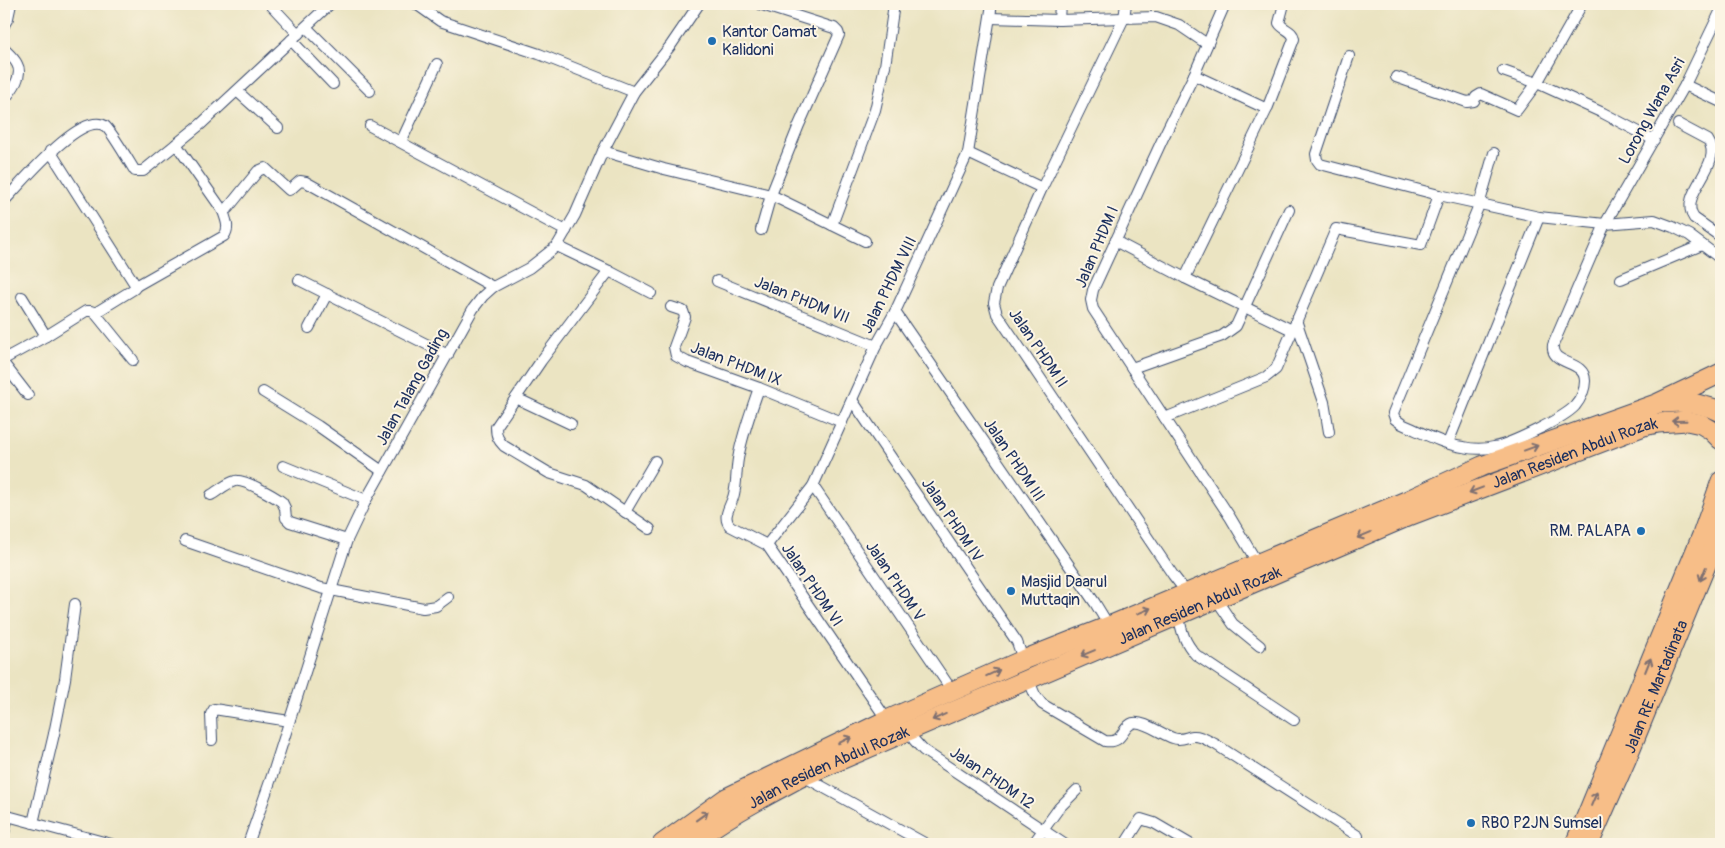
<svg xmlns="http://www.w3.org/2000/svg" width="1725" height="848" viewBox="0 0 1725 848" font-family="Pangolin,sans-serif">
<style>
.lines{fill:none;stroke-linecap:round;stroke-linejoin:round}
.street-casing{stroke:#3a4a6d;stroke-width:12}
.highway-casing{stroke:#3a4a6d;stroke-width:21}
.street{stroke:#fff;stroke-width:10}
.highway{stroke:#f7be88;stroke-width:19}
.oneway{stroke:#7e6f71}
.poi-dot{fill:#1f6fb2;stroke:#fcf5e5;stroke-width:2}
.labels{text-anchor:middle;dominant-baseline:central;stroke-width:4;stroke-linejoin:round;paint-order:stroke}
.poi-label{font-size:16px;fill:#1b2f5e;stroke:#fcf5e5;text-anchor:start}
.street-label{font-size:16px;fill:#1b2f5e;stroke:#fcf5e5}
</style>
<rect width="100%" height="100%" fill="#fcf5e5"/>
<filter id="ink" filterUnits="userSpaceOnUse"><feTurbulence type="fractalNoise" baseFrequency=".02" numOctaves="2"/><feDisplacementMap in="SourceGraphic" scale="10" xChannelSelector="R" yChannelSelector="G"/><feConvolveMatrix kernelMatrix="1 2 1 2 8 2 1 2 1" color-interpolation-filters="sRGB"/></filter>
<filter id="wash" filterUnits="userSpaceOnUse"><feTurbulence type="fractalNoise" baseFrequency=".0096" numOctaves="4" result="noise"/><feDisplacementMap in="SourceGraphic" scale="20" xChannelSelector="R" yChannelSelector="G"/><feGaussianBlur stdDeviation="1.12" result="paint"/><feColorMatrix in="noise" values="0 0 0 0 0 0 0 0 0 0 0 0 0 0 0 0 0 1.4 0 .05"/><feComposite in="paint" operator="in"/></filter>
<g filter="url(#wash)">
<rect width="100%" height="100%" fill="#ebe4c2"/>
</g>
<g filter="url(#ink)">
<g class="lines">
<defs>
<g id="street">
<path d="M270 4 298 34"/>
<path d="M416 4 440 21 539 54 634 92"/>
<path d="M759 4 834 28 838 32 839 35 799 125 771 195 761 230"/>
<path d="M1126 4 1124 18 1042 188 997 288 994 303 997 314 1173 575 1187 593"/>
<path d="M1225 4 1194 75 1164 136 1093 290 1091 300 1093 309 1230 517 1258 564"/>
<path d="M1582 4 1537 83 1603 113 1654 140"/>
<path d="M990 18 1059 20 1156 17 1179 25 1207 44"/>
<path d="M1059 20 1060 4"/>
<path d="M4 25 8 18 11 4"/>
<path d="M306 27 370 91"/>
<path d="M291 40 333 84"/>
<path d="M4 49C8 53 14 58 17 64 24 76 11 91 4 100"/>
<path d="M1349 56 1316 154 1317 160 1320 164 1439 195 1539 217 1605 224 1654 220 1673 227 1689 235 1721 259"/>
<path d="M1396 77 1467 102 1474 101 1476 97 1481 94 1517 110 1537 83 1503 71"/>
<path d="M1685 85 1721 102"/>
<path d="M238 92 278 128"/>
<path d="M1267 109 1294 39C1293 30 1283 30 1279 23L1284 4"/>
<path d="M1678 124 1708 140C1725 165 1677 194 1694 218L1721 237"/>
<path d="M370 126 566 231"/>
<path d="M401 142 437 64"/>
<path d="M176 144 223 211 228 208 258 171 265 168 289 190 291 189 300 181 306 182 493 287"/>
<path d="M50 151 136 286 134 289 95 313"/>
<path d="M603 151 664 169 771 195 865 241"/>
<path d="M968 153 1042 188"/>
<path d="M1494 153 1479 205 1393 413 1395 419 1402 424C1421 432 1442 444 1463 447 1472 449 1485 449 1494 447 1511 444 1564 418 1575 406 1581 399 1585 389 1585 381 1585 359 1550 366 1553 345L1605 224 1685 85 1721 10"/>
<path d="M4 201C20 185 81 110 105 126 110 129 130 163 135 171H143L201 124 330 4"/>
<path d="M832 225 875 110 885 66 894 4"/>
<path d="M1115 241 1185 278 1292 330"/>
<path d="M557 246 609 271 651 293"/>
<path d="M609 271 541 361 496 427C496 436 498 440 504 446L549 473 586 485 650 529"/>
<path d="M1185 278 1267 109 1194 75"/>
<path d="M1621 279 1702 245"/>
<path d="M299 280 448 355"/>
<path d="M717 281 876 346"/>
<path d="M136 286 224 236C230 228 226 220 223 211"/>
<path d="M671 307 683 311 685 317 674 347 676 356 687 362 759 388 842 422"/>
<path d="M895 312 1095 603 1109 626"/>
<path d="M1296 320 1324 402 1329 432"/>
<path d="M309 328 327 294"/>
<path d="M46 336 86 311H91L95 313 133 360"/>
<path d="M4 359 46 336 22 297"/>
<path d="M4 364 28 395"/>
<path d="M1132 368 1222 336 1236 326 1289 210"/>
<path d="M759 388C751 411 742 435 738 459 736 470 737 482 734 494 732 505 721 516 730 526L767 545 887 720"/>
<path d="M263 392 318 426 382 471"/>
<path d="M516 398 571 424"/>
<path d="M852 400 1017 642 1024 662"/>
<path d="M1165 418 1266 377 1276 369 1336 229 1421 245 1439 195"/>
<path d="M1448 443 1539 217"/>
<path d="M283 466 366 500"/>
<path d="M813 486 953 692"/>
<path d="M211 495C218 491 227 483 235 481 244 479 274 496 282 502L285 508 286 518 290 522 347 540"/>
<path d="M625 512 655 461"/>
<path d="M185 541 321 588 423 608 436 606 448 597"/>
<path d="M767 545 813 486 876 346 895 312 968 153 992 4"/>
<path d="M1216 599 1233 624 1260 646"/>
<path d="M1179 615C1181 632 1185 643 1196 655L1294 720"/>
<path d="M1027 676 1035 695 1042 704 1105 741C1124 744 1121 727 1133 723 1143 720 1163 735 1173 738 1181 741 1186 737 1193 736 1201 735 1208 741 1215 744L1358 836"/>
<path d="M910 730 914 740 923 750 1064 844"/>
<path d="M212 740 211 714 214 709 289 721"/>
<path d="M803 776 926 844"/>
<path d="M4 815 111 844"/>
<path d="M33 823 54 734 65 679 75 604"/>
<path d="M4 833 8 816"/>
<path d="M248 844 273 773 347 540 366 500 473 309 483 296 493 287 529 268 557 246 575 215 603 151 634 92 671 45 699 4"/>
<path d="M1033 844 1059 808 1077 790"/>
<path d="M1125 844 1141 819 1154 823 1190 844"/>
</g>
<g id="highway">
<path d="M1664 403C1684 401 1703 403 1721 412"/>
<path d="M662 844 726 798 887 720 1023 660 1109 626 1406 501 1482 466 1656 404 1721 373"/>
<path id="s1" d="M690 844C725 817 764 797 803 776L1409 516 1644 426 1658 423 1687 421 1701 424 1711 430 1721 440"/>
<path d="M1575 844 1702 535 1721 481"/>
<path id="s2" d="M1589 844 1626 760 1721 529"/>
</g>
</defs>
<!-- street casing -->
<use href="#street" class="street-casing"/>
<!-- highway casing -->
<use href="#highway" class="highway-casing"/>
<!-- street -->
<use href="#street" class="street"/>
<!-- highway -->
<use href="#highway" class="highway"/>
</g>
<!-- one-way arrows -->
<defs><path id="oneway-shaft" d="M-6 0H5M1.5-3L5.5 0L1.5 3" fill="none" stroke-width="1.6" stroke-linecap="round" stroke-linejoin="round" transform="scale(1.25)"/></defs>
<g class="oneway">
<use href="#oneway-shaft" transform="translate(1679 421) rotate(179)"/>
<use href="#oneway-shaft" transform="translate(1531 448) rotate(-20)"/>
<use href="#oneway-shaft" transform="translate(1476 490) rotate(159)"/>
<use href="#oneway-shaft" transform="translate(1364 535) rotate(157)"/>
<use href="#oneway-shaft" transform="translate(1703 574) rotate(112)"/>
<use href="#oneway-shaft" transform="translate(1144 611) rotate(-23)"/>
<use href="#oneway-shaft" transform="translate(1088 653) rotate(157)"/>
<use href="#oneway-shaft" transform="translate(1648 665) rotate(-68)"/>
<use href="#oneway-shaft" transform="translate(993 673) rotate(-25)"/>
<use href="#oneway-shaft" transform="translate(939 717) rotate(156)"/>
<use href="#oneway-shaft" transform="translate(845 740) rotate(-26)"/>
<use href="#oneway-shaft" transform="translate(1594 799) rotate(-67)"/>
<use href="#oneway-shaft" transform="translate(702 816) rotate(-36)"/>
</g>
</g>
<!-- markers -->
<g class="poi-dot">
<circle cx="712" cy="41" r="5"/>
<circle cx="1641" cy="531" r="5"/>
<circle cx="1011" cy="591" r="5"/>
<circle cx="1471" cy="823" r="5"/>
</g>
<g class="labels">
<!-- poi labels -->
<g class="poi-label">
<text x="722" y="32">Kantor Camat<tspan x="722" dy="18">Kalidoni</tspan></text>
<text x="1631" y="531" text-anchor="end">RM. PALAPA</text>
<text x="1021" y="582">Masjid Daarul<tspan x="1021" dy="18">Muttaqin</tspan></text>
<text x="1481" y="823">RBO P2JN Sumsel</text>
</g>
<!-- street labels -->
<g class="street-label">
<text transform="translate(1652 111) rotate(-61)">Lorong Wana Asri</text>
<text transform="translate(1097 247) rotate(-67)">Jalan PHDM I</text>
<text transform="translate(889 285) rotate(-64)">Jalan PHDM VIII</text>
<text transform="translate(802 300) rotate(22)">Jalan PHDM VII</text>
<text transform="translate(1038 348) rotate(56)">Jalan PHDM II</text>
<text transform="translate(736 364) rotate(21)">Jalan PHDM IX</text>
<text transform="translate(412 387) rotate(-61)">Jalan Talang Gading</text>
<text stroke="none"><textPath href="#s1" startOffset="969">Jalan Residen Abdul Rozak</textPath></text>
<text transform="translate(1014 460) rotate(56)">Jalan PHDM III</text>
<text transform="translate(952 520) rotate(56)">Jalan PHDM IV</text>
<text transform="translate(895 581) rotate(56)">Jalan PHDM V</text>
<text transform="translate(812 585) rotate(56)">Jalan PHDM VI</text>
<text stroke="none"><textPath href="#s1" startOffset="564">Jalan Residen Abdul Rozak</textPath></text>
<text stroke="none"><textPath href="#s2" startOffset="171">Jalan RE. Martadinata</textPath></text>
<text stroke="none"><textPath href="#s1" startOffset="159">Jalan Residen Abdul Rozak</textPath></text>
<text transform="translate(992 778) rotate(34)">Jalan PHDM 12</text>
</g>
</g>
<!-- margin -->
<rect width="1725" height="848" fill="none" stroke="#fcf5e5" stroke-width="20"/>
</svg>
